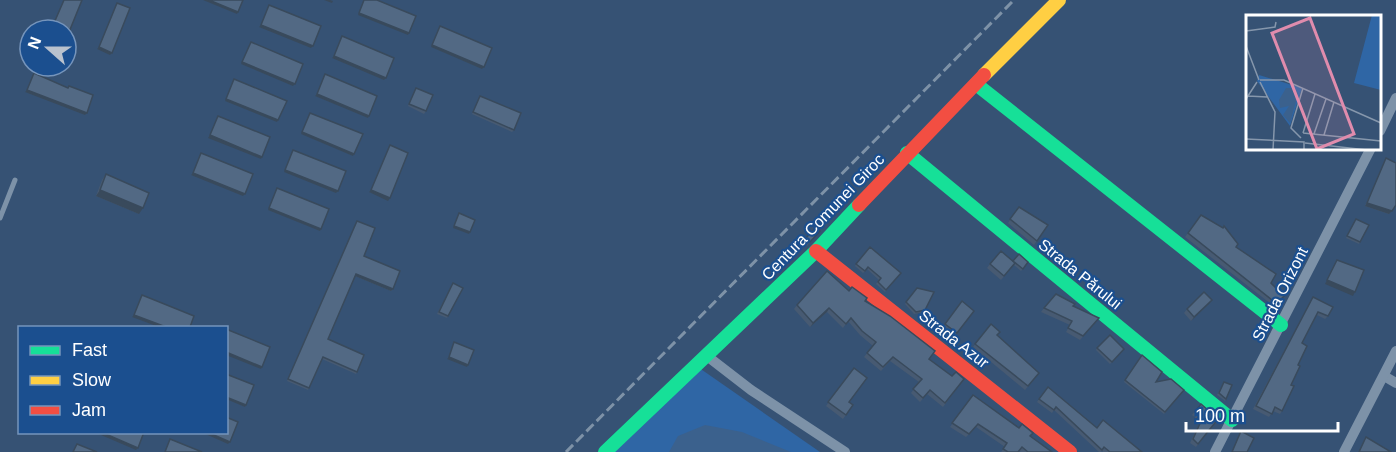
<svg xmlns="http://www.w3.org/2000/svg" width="1396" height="452" viewBox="0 0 1396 452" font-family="Helvetica,sans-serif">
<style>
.green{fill:#2f66a5}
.water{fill:#3b618d}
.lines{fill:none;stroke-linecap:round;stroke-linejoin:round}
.lane{stroke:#7d92a8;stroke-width:5}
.street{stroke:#7d92a8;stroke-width:10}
.fast{stroke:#16e098;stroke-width:14}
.slow{stroke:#ffcf43;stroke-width:14}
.jam{stroke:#f24e42;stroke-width:14}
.rail{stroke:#7e92a7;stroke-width:3;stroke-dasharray:10 4.5;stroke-linecap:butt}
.wall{fill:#475a72}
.shaded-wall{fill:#394a5c}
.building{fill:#526984;stroke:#394a5c;stroke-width:1.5}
.labels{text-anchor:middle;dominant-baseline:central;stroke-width:4.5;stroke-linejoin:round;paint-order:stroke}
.street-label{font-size:16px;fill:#fff;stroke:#1b4f8f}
.inset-road{fill:none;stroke:#8697ac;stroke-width:1.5}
.view{fill:#e08cad;fill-opacity:0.15;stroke:#e08cad;stroke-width:3}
.inset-edge{fill:none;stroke:#fff;stroke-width:3}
</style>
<rect width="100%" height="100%" fill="#365274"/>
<!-- green -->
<path class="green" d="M695 365 820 452H612Z"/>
<!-- water -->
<path class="water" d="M705 425 742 432 791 452H669L678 436Z"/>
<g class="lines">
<!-- lane -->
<path class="lane" d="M0 218 15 180"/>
<!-- street -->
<g class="street">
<path d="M1380 131 1396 98"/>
<path d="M707 356 751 390 845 452"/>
<path d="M1384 376 1396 383"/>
<path d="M1215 452 1371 148"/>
<path d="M1344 452 1396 351"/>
</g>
<!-- fast -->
<g class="fast">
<path d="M976 84 1281 325"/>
<path d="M907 153 1232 420"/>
<path d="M605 452 816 251 859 205"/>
</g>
<!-- slow -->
<path class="slow" d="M984 75 1059 0"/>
<!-- jam -->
<g class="jam">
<path d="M859 205 984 75"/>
<path d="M816 251 1070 452"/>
</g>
<!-- rail -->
<path class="rail" d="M566 452 1014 0"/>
</g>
<!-- wall -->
<g class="wall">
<path d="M416 88 426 111 424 114 408 106Z"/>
<path d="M480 96 514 130 512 132 472 114Z"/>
<path d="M1386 158 1389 214 1365 206Z"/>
<path d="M106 174 139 214 96 196 102 180Z"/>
<path d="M1019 207 1048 225 1034 245 1008 223Z"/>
<path d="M1201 215 1236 247 1271 283 1282 300 1275 307 1185 237Z"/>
<path d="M1356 219 1360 242 1359 244 1346 238Z"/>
<path d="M357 221 364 256 393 289 391 291 355 276 328 339 357 372 356 374 322 359 308 390 287 381Z"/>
<path d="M820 231 807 246 803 242 806 238Z"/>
<path d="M870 247 901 273 885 292 876 284 879 280 867 269 863 273 855 266Z"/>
<path d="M1013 261 1028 262 1021 271 1014 265 1001 280 987 268 990 264Z"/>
<path d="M452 285 448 316 447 318 437 314Z"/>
<path d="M917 288 925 310 923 312 914 314 905 304Z"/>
<path d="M849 291 865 301 929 359 952 376 964 379 943 407 927 394 920 402 911 393 919 382 890 361 881 371 864 357 873 346 860 335 848 321 843 328 827 312 810 327 794 309 797 305Z"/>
<path d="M1313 297 1328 316 1325 319 1317 315 1302 343 1298 365 1282 411 1280 414 1273 411 1269 417 1253 409Z"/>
<path d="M962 301 974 311 955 335 943 326Z"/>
<path d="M1209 304 1191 321 1184 313 1187 309Z"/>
<path d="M1073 306 1096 322 1080 340 1066 332 1070 325 1041 312 1044 308Z"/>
<path d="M991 324 998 335 1037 376 1025 390 973 347Z"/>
<path d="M1097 348 1124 349 1110 364 1096 350Z"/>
<path d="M1142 355 1156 382 1184 390 1164 414 1124 382Z"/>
<path d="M854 368 849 402 853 405 843 419 826 406Z"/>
<path d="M1223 384 1226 399 1225 401 1217 395Z"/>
<path d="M1048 387 1097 428 1142 452H1103L1102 451 1101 452H1099L1054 410 1052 413 1037 402Z"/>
<path d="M973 395 1019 428 1052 452H1021L1019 451 1018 452H1001L1005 447 976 427 966 437 950 427Z"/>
<path d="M1201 404 1218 419 1196 447 1190 443 1199 424 1195 422 1197 419 1192 415Z"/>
</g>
<!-- shaded-wall -->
<g class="shaded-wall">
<path d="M203 0H209L238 12 237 14Z"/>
<path d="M324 0H330L333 1 332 3Z"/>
<path d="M359 13 409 33 408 35 358 15Z"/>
<path d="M261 25 313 46 311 48 259 27Z"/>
<path d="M432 45 484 67 482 69 431 47Z"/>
<path d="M99 47 112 53 110 55 97 49Z"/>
<path d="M334 56 386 78 384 80 332 58Z"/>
<path d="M242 62 295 84 293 86 241 64Z"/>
<path d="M27 90 87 113 85 115 25 92Z"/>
<path d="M317 94 369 116 368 118 315 96Z"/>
<path d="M226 99 278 120 277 122 225 101Z"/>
<path d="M302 132 354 154 353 156 301 134Z"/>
<path d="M210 135 262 157 261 159 208 138Z"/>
<path d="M285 170 338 191 336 193 284 172Z"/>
<path d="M193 173 245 194 243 196 191 175Z"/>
<path d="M100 190 143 208 139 214 96 196Z"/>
<path d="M371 190 390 198 388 201 369 192Z"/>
<path d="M1367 203 1392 211 1389 214 1365 206Z"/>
<path d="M269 208 321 229 320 231 268 210Z"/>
<path d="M454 226 470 232 469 234 453 228Z"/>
<path d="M356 274 393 289 391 291 355 276Z"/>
<path d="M1327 280 1355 292 1353 296 1325 284Z"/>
<path d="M1212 300 1209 304 1191 321 1194 317Z"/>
<path d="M829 308 827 312 810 327 813 323Z"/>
<path d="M134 315 166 327H159L132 317Z"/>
<path d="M226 352 262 367 261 369 226 355Z"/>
<path d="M449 357 468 365 467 367 447 359Z"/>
<path d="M226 397 246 405 245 407 226 399Z"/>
<path d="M94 432H101L138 448 136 450Z"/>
<path d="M201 432H207L230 442 228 444Z"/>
</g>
<!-- building -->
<g class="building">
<path d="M64 0H82L67 37H66V30H51Z"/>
<path d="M209 0H243L238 12Z"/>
<path d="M364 0H377L416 16 409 33 359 13Z"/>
<path d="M117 3 130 8 112 53 99 47Z"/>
<path d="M269 5 321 26 313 46 261 25Z"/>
<path d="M440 26 492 48 484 67 432 45Z"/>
<path d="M342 36 394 58 386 78 334 56Z"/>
<path d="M251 42 303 64 295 84 242 62Z"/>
<path d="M34 73 68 88 69 86 93 95 87 113 27 90Z"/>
<path d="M325 74 377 96 369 116 317 94Z"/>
<path d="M234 79 287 101 278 120 226 99Z"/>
<path d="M416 88 433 95 426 111 409 104Z"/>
<path d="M480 96 521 113 514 130 473 112Z"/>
<path d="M310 113 363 134 354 154 302 132Z"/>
<path d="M218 116 270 137 262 157 210 135Z"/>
<path d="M390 145 408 153 390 198 371 190Z"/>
<path d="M293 150 346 171 338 191 285 170Z"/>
<path d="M201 153 253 174 245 194 193 173Z"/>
<path d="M1386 158 1396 163V205L1392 211 1367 203Z"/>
<path d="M106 174 149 193 143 208 100 190Z"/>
<path d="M277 188 329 209 321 229 269 208Z"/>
<path d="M1019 207 1048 225 1037 241 1010 219Z"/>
<path d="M459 213 475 220 470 232 454 226Z"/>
<path d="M1201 215 1223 228 1224 226 1238 244 1236 247 1276 274 1271 283 1284 296 1277 304 1188 233Z"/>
<path d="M1356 219 1369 225 1360 242 1347 236Z"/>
<path d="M357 221 375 228 364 256 400 271 393 289 356 274 328 339 364 355 357 372 323 357 309 388 288 379Z"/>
<path d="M816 227 820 231 810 242 806 238Z"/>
<path d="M870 247 901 273 886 290 878 282 881 278 868 267 865 271 856 264Z"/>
<path d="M1001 251 1015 263 1004 276 990 264Z"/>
<path d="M1019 254 1028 262 1023 269 1013 261Z"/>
<path d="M1337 260 1364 270 1355 292 1327 280Z"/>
<path d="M827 271 849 291 852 287 867 298 865 301 890 316 935 351 929 359 952 376 956 372 964 379 945 403 930 390 923 398 913 389 922 379 893 357 883 367 867 353 876 342 862 331 851 318 846 324 829 308 813 323 797 305Z"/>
<path d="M453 283 463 288 448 316 439 312Z"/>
<path d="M917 288 934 292 925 310 916 312 906 302Z"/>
<path d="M1204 292 1212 300 1194 317 1187 309Z"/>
<path d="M1056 294 1075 304 1073 306 1099 318 1083 336 1068 328 1072 321 1044 308Z"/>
<path d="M142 295 194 316 190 327H166L134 315Z"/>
<path d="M1313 297 1333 307 1328 316 1318 312 1302 343 1307 346 1298 365 1300 366 1291 385 1294 386 1282 411 1275 407 1272 414 1256 406Z"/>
<path d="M962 301 974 311 957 333 945 324Z"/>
<path d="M991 324 1000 332 997 335 1039 373 1028 386 975 344Z"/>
<path d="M226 329 270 347 262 367 226 352Z"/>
<path d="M1110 335 1124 349 1112 362 1097 348Z"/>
<path d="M454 342 474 350 468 365 449 357Z"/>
<path d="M1142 355 1162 372 1156 382 1171 379 1184 390 1165 412 1125 380Z"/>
<path d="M854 368 867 378 849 402 853 405 846 415 828 402Z"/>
<path d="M226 374 254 385 246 405 226 397Z"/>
<path d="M1224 382 1232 385 1226 399 1219 393Z"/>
<path d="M1048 387 1097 428 1103 420 1142 452H1110L1104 447 1102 450 1056 407 1054 410 1039 399Z"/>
<path d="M973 395 1019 428 1022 424 1033 433 1030 436 1052 452H1028L1022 447 1018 452H1008L1003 449 1007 443 978 424 969 434 952 423Z"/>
<path d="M1201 404 1218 419 1198 444 1193 439 1201 421 1197 419 1199 416 1195 412Z"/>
<path d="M226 417 238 422 230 442 207 432H226Z"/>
<path d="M1241 431 1254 438 1247 452H1232Z"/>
<path d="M101 432H144L138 448Z"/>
<path d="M1366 437 1391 452H1359Z"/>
<path d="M170 439 202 452H165Z"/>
<path d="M77 444 97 452H73Z"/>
</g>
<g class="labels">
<!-- street labels -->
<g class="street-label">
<text transform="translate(823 217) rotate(-46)">Centura Comunei Giroc</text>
<text transform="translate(1080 274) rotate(39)">Strada Părului</text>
<text transform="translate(1280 294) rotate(-63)">Strada Orizont</text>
<text transform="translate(954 339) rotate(38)">Strada Azur</text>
</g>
</g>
<!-- overview -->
<g transform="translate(1246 15)">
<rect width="135" height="135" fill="#365274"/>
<path d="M126 0H135V75L108 68ZM13 60 56 73 44 111 11 66Z" fill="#2f66a5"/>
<path d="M40 73H49L52 79 44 108 37 100 43 91 34 93 33 85Z" fill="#3b618d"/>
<path class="inset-road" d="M0 16 29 12 30 7M0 31 13 65M14 65H38L135 108M14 67 29 97 27 135M2 81 21 82M0 84 11 67M57 118 135 126M57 118 69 79M68 119 80 84M78 120 88 87M55 123 45 113 57 73M0 124 58 127V135M59 128 121 135"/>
<path class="view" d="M64 3 108 119 71 134 26 18Z"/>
<rect width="135" height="135" class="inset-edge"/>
</g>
<!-- legend -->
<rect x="18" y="326" width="210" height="108" fill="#1b4f8f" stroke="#7695bc" stroke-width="1.5"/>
<rect x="30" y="346" width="30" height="9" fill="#16e098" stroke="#7695bc" stroke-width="1.5"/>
<text x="72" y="356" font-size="18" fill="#ffffff">Fast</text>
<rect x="30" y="376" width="30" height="9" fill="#ffcf43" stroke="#7695bc" stroke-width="1.5"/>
<text x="72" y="386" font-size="18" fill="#ffffff">Slow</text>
<rect x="30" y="406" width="30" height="9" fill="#f24e42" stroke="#7695bc" stroke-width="1.5"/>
<text x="72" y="416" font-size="18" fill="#ffffff">Jam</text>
<!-- north arrow -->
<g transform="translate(48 48) rotate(291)"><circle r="28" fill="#1b4f8f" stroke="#7695bc" stroke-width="1.5"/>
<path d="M0-4.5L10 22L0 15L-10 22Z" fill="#b9c2ce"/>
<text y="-9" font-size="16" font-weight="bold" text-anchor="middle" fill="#ffffff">N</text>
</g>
<!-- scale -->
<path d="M1186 422v9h152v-9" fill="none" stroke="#ffffff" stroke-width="3"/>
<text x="1195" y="422" font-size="18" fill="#ffffff" stroke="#1b4f8f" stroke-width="4.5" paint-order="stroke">100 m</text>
</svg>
